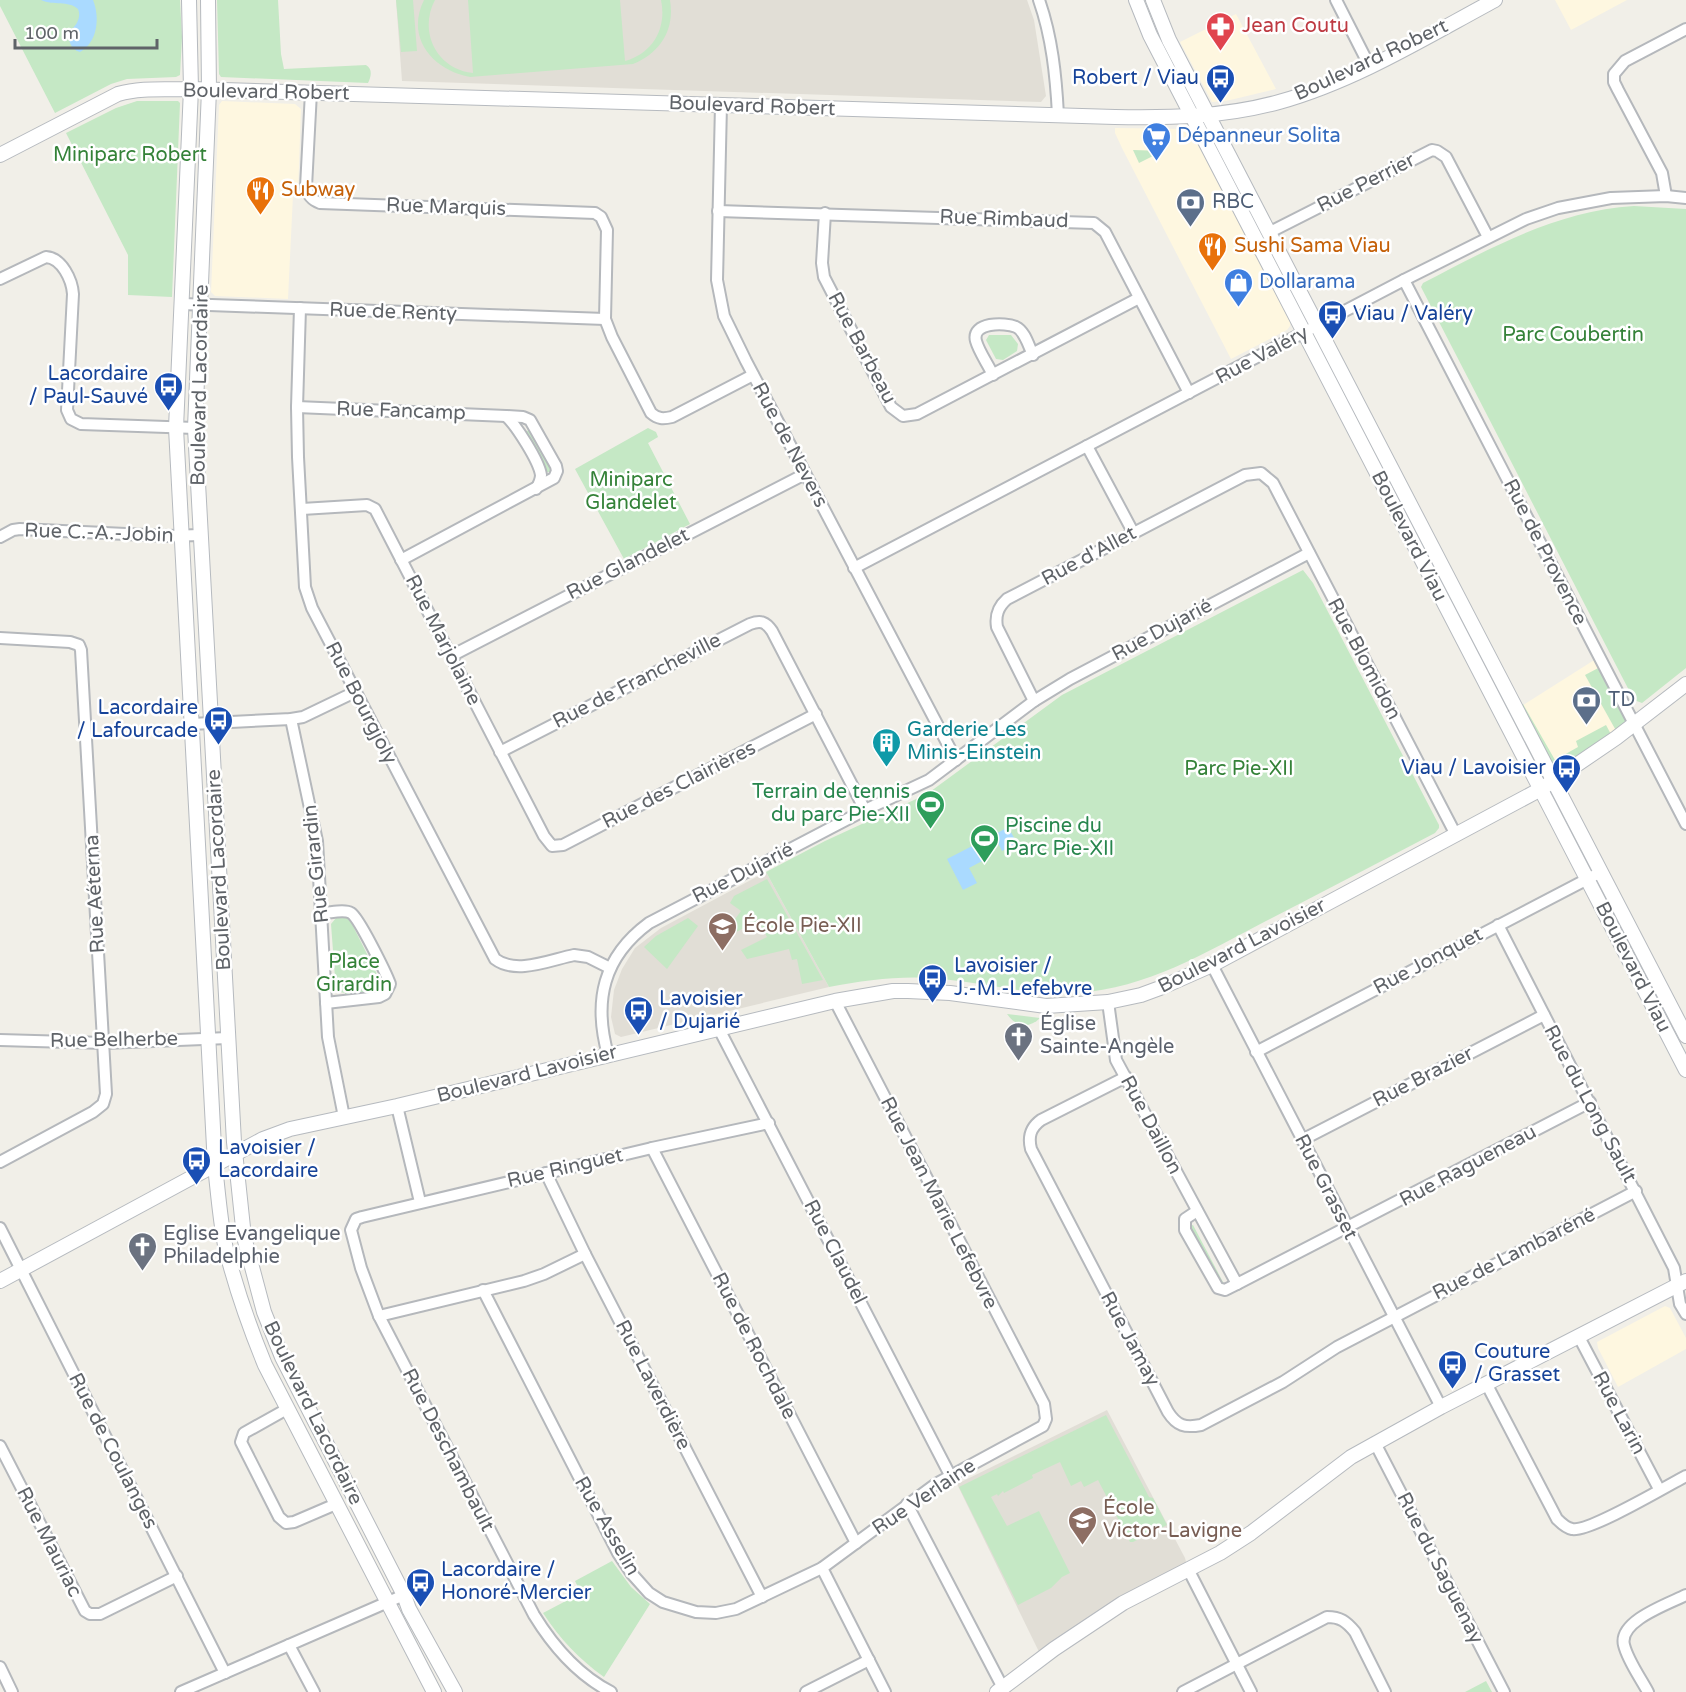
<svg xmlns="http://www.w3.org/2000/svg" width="1686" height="1692" viewBox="0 0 1686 1692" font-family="'Varela Round',sans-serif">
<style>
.commercial{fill:#fef7e0}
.education{fill:#e1ded6}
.green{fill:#c5e8c5}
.water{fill:#aadaff}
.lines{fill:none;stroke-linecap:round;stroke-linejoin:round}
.street-casing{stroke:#b5b8bc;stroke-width:14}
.secondary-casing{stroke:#b6babf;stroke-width:16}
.street{stroke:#fff;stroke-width:10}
.secondary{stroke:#fff;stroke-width:14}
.labels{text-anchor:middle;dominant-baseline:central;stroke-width:5;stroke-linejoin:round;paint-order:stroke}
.health-label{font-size:20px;fill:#be3a42;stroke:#fff;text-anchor:start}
.street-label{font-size:20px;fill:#5f6368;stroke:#fff}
.transit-label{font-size:20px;fill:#164399;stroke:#fff;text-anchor:start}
.shop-label{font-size:20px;fill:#366cbe;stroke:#fff;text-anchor:start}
.park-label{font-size:20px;fill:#348238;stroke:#fff}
.food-label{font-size:20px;fill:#c56008;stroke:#fff;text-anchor:start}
.service-label{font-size:20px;fill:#4e5e75;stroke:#fff;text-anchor:start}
.culture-label{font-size:20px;fill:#0d838f;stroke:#fff;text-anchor:start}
.leisure-label{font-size:20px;fill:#27864d;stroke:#fff;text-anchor:end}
.education-label{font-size:20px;fill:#785e54;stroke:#fff;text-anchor:start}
.worship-label{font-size:20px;fill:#5b616d;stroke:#fff;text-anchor:start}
</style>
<rect width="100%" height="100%" fill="#f1efe8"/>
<!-- commercial -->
<g class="commercial">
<path d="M1555 0H1627L1571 30Z"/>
<path d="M1236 14 1276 89 1226 101 1212 102 1180 42Z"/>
<path d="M222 101 295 104 301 109 298 193 293 195 288 299 215 296 211 292 219 105Z"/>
<path d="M1115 128 1190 129 1290 322V326L1287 330 1231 359 1123 150 1115 133Z"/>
<path d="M1599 657 1634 725 1554 780 1517 709Z"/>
<path d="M1665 1306 1670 1308 1686 1338V1349L1618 1387 1598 1348 1597 1342Z"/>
</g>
<!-- education -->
<g class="education">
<path d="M396 0H1027L1034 20 1046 96 1041 102 402 81Z"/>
<path d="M766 872 829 987 621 1037 615 1034 611 1017 614 990 622 969 635 948 661 928Z"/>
<path d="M1107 1410 1185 1558 1188 1569 1042 1658 957 1484Z"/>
</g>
<!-- green -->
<g class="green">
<path d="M0 0H180L182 37 180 75 176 77 127 79 111 84 55 113 0 6Z"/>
<path d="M217 0H278L281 54 284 69 366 65C373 69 371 77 368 83L221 77 219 74Z"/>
<path d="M396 0H413L417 51 401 52Z"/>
<path d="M424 0H435C418 32 437 69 473 73L468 0H620L625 61C653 53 667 28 661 0H670C675 30 660 53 633 64L470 77C433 70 405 38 424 0Z"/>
<path d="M137 101H178L180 103 172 297 128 295V255L66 133 116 108Z"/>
<path d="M1133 150 1163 151 1139 163Z"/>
<path d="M1634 206 1686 209V668L1642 703 1634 700 1421 287 1423 283C1491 248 1556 211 1634 206Z"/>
<path d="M989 335H1011L1018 344 1017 351 1003 360 996 359 986 340Z"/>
<path d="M648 428 656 432 658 437 648 443 690 524 624 559 575 469Z"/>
<path d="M531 429 552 467 550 472H545L525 432Z"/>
<path d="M1303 570 1313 583 1439 825V828L1435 833C1379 862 1323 892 1266 921 1205 953 1147 988 1077 993 1031 996 987 983 942 979 904 975 867 980 829 987L766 872 825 841 927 794 1062 695Z"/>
<path d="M1604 665 1634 725 1619 736 1585 675Z"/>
<path d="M1523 704 1555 760 1578 747 1576 741 1606 725 1614 740 1554 780 1517 709Z"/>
<path d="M767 879 823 980 802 984 797 959 792 960 789 949 747 959 741 950 767 937 759 921 736 932 727 930 741 911 730 903 734 896Z"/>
<path d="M336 918H347L351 922 380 980V989L357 995H345V993L336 991 331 924Z"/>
<path d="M688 918 698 926 667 969 644 947 656 936Z"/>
<path d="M1007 1014 1040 1018C1029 1029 1016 1027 1007 1014Z"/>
<path d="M1193 1225 1224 1284 1221 1285 1190 1226Z"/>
<path d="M1106 1415 1149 1497 1153 1498 1167 1525 1133 1542H1130L1098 1480 1084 1487 1081 1481 1071 1486 1060 1462 1032 1475 1033 1478 1004 1493 1003 1491 998 1496 997 1494 991 1497 1007 1526 1039 1511 1070 1573 1062 1577 1051 1588 1018 1605 959 1487Z"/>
<path d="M612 1561 631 1587 650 1604 604 1677C579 1659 560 1639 543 1613L581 1593 575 1581Z"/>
<path d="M1486 1681 1492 1692H1465Z"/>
</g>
<!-- water -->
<g class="water">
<path d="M41 0H93C100 17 98 42 80 52 70 49 69 41 68 32 75 28 82 18 78 9 68 0 54 6 41 0Z"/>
<path d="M1008 827 1017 843 1002 851 994 835Z"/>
<path d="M978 843 986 859 969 868 977 883 963 890 947 859Z"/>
</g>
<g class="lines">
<defs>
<g id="street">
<path d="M1039 0C1052 37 1056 76 1058 115"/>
<path d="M1336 0 1369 65"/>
<path d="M311 92 306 187C308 196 312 200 320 203L595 213 601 217 607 230 605 319 612 337 651 413C658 419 663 419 672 417L753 375"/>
<path d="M721 105 717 280 724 316 746 361 956 760"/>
<path d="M1666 196 1662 173 1618 90 1614 82V74L1625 61 1686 29"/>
<path d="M718 211 1094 223 1105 232 1189 393"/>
<path d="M825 213 822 263 824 277 891 407 903 416 917 414 1139 298"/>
<path d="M1270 232 1432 150 1437 151 1446 157 1488 237"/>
<path d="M0 279 46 257C62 258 72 280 73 294L67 410 71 419 81 424 195 428"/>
<path d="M1404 280 1686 824"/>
<path d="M182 304 605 319"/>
<path d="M300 308 297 407 298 457 305 587 312 608 495 959C516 975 550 960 574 955L588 957 610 968"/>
<path d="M993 375C988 364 979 352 976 341 971 322 1005 322 1016 327 1025 331 1029 347 1033 355"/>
<path d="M297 407 506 416 523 417 530 420 556 466 557 471 554 478 401 560"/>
<path d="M506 416C516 425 539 461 541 475 541 480 539 484 536 489"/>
<path d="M1087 446 1133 532"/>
<path d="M302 509 367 505 375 509 544 836 552 846 563 845 816 714"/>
<path d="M0 537 13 530 20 529 168 536 200 535"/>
<path d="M854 568 1404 280 1526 219 1558 208 1611 198 1666 196 1686 198"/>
<path d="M0 638 70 642 79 645 81 650 106 1094 103 1104 93 1112 0 1162"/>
<path d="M451 656 805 474"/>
<path d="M1034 701 997 627C995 615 998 607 1007 599L1245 475 1261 473 1273 483 1456 835"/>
<path d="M291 719 317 841 328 1037 344 1117"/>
<path d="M191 724 291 719 303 717 355 692"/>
<path d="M500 752 750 624C761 620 766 622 772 631L865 810"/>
<path d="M322 913C330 913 344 909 351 913 359 918 386 973 390 984L385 994 379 997 326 1003"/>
<path d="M1498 925 1674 1268 1680 1304 1686 1314"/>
<path d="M1212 965 1441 1407"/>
<path d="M1108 1002 1116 1060 1237 1284 1590 1102"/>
<path d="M719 1029 950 1475"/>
<path d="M0 1040 104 1043 228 1038"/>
<path d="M1256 1052 1601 872"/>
<path d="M608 1055C593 1001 603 957 649 923L865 810 929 780 1034 701 1070 679 1309 553"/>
<path d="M1126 1077 1041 1120C1030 1128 1028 1137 1031 1149L1168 1412C1177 1426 1185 1428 1201 1425L1283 1382 1337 1347 1636 1191"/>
<path d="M397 1106 420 1202"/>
<path d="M1302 1140 1544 1015"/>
<path d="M652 1148 856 1543"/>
<path d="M546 1173 585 1254 762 1597"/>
<path d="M1197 1211 1185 1219V1230L1218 1288 1225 1290 1237 1284"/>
<path d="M0 1228 225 1673"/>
<path d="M483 1290 618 1553 632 1574 649 1593 663 1602 696 1612 716 1613 736 1609 822 1568 936 1484 1043 1426 1046 1419 1044 1404 835 1001"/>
<path d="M379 1316 524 1281 544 1274 585 1254"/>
<path d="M1579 1337 1659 1489"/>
<path d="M1487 1385 1557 1519C1561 1523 1566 1528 1572 1529 1588 1533 1667 1486 1686 1476"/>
<path d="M287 1409 244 1433 241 1442 279 1517 286 1523 294 1522 336 1504"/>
<path d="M1375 1443 1504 1692"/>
<path d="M0 1446 85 1611 90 1614H100L177 1576"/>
<path d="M907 1504 1003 1688"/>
<path d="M822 1568 885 1692"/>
<path d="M1188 1569 1251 1692"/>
<path d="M289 1645 314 1692"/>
<path d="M0 1667 12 1692"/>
<path d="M181 1692 404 1595"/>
<path d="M611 1692C578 1675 553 1646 534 1615L379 1316 361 1268 351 1230 356 1219 362 1217 652 1148 769 1123"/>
<path d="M806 1692 869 1660"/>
<path d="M1183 1692 1327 1617C1340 1617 1346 1621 1355 1632L1385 1692"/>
<path d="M1648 1692C1640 1677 1628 1661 1624 1645 1618 1621 1668 1604 1686 1595"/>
</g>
<g id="secondary">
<path d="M189 0 191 89 176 428 215 1166C218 1192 220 1219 225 1245 235 1286 249 1326 265 1365L434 1692"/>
<path d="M208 0 209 90 195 428 234 1142 244 1237 264 1312 282 1357 304 1400 404 1595 409 1609 455 1692"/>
<path d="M1136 0 1150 35 1686 1070"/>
<path d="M1153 0 1169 40 1686 1036"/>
<path d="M0 155 118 94C142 87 166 90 191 89L1115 117C1170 118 1225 117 1279 102 1355 81 1426 37 1495 0"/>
<path d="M0 1281 263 1139 290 1129 397 1106 835 1001 893 991H908L950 993 1046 1006 1108 1002 1141 995 1160 988 1212 965 1541 789 1616 738 1686 684"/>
<path d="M997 1692 1054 1649 1123 1603 1220 1553 1251 1533 1351 1457 1441 1407 1686 1281"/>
</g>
</defs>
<!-- street casing -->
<use href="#street" class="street-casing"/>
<!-- secondary casing -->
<use href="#secondary" class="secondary-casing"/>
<!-- street -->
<use href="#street" class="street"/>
<!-- secondary -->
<use href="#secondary" class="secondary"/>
</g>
<!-- icons -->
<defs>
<symbol id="pharmacy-pin" viewBox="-11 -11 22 30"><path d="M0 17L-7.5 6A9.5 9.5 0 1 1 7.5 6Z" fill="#e0444e" stroke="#fff"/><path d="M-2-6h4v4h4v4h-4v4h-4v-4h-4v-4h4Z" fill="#fff"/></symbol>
<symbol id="bus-pin" viewBox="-11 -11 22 30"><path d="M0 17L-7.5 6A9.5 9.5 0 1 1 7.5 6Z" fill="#1a4fb4" stroke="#fff"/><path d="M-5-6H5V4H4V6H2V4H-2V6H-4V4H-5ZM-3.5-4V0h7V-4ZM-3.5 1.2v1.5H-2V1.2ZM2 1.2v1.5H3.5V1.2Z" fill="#fff"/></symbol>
<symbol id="supermarket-pin" viewBox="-11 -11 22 30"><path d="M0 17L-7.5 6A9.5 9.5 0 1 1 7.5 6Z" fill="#3f7fe0" stroke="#fff"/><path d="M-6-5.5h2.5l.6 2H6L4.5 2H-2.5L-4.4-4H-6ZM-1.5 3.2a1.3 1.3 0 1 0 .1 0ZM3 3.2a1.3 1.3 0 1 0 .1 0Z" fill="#fff"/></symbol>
<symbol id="restaurant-pin" viewBox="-11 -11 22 30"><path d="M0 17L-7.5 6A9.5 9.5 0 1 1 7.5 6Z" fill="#e8710a" stroke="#fff"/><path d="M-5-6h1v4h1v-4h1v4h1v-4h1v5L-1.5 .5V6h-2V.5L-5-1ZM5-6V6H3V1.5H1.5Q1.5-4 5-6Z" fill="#fff"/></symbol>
<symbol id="bank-pin" viewBox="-11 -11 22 30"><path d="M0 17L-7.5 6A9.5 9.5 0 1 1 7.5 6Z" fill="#5c6f8a" stroke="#fff"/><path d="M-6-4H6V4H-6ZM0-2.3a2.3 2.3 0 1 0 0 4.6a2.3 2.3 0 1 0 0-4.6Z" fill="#fff"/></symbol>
<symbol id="shop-pin" viewBox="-11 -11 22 30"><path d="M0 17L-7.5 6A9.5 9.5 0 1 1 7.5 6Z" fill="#3f7fe0" stroke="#fff"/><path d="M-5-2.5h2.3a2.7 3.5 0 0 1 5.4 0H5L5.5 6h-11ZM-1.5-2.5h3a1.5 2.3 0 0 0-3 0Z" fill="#fff"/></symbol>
<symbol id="building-pin" viewBox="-11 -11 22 30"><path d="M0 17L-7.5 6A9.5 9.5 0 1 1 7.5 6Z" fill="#0f9aa8" stroke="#fff"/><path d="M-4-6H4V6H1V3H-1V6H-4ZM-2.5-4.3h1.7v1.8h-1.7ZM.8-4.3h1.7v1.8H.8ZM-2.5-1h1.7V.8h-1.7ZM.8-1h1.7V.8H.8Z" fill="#fff"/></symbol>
<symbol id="stadium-pin" viewBox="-11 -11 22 30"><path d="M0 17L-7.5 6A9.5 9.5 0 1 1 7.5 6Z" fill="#2e9e5b" stroke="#fff"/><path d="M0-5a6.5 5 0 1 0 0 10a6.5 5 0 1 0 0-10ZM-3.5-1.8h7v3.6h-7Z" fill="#fff"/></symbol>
<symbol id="school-pin" viewBox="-11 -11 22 30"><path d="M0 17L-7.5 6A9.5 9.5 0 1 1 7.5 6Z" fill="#8d6e63" stroke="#fff"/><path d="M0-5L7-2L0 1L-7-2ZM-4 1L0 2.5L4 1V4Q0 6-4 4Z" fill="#fff"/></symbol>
<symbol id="church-pin" viewBox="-11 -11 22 30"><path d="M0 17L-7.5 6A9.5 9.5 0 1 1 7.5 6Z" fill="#6b7280" stroke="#fff"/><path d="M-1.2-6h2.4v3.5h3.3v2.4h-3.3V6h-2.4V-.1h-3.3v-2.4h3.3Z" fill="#fff"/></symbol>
</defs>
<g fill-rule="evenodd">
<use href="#pharmacy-pin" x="1204" y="10" width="33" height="45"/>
<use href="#bus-pin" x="1204" y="62" width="33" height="45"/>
<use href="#supermarket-pin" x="1140" y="120" width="33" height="45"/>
<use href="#restaurant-pin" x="244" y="174" width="33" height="45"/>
<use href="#bank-pin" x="1174" y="186" width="33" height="45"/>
<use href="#restaurant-pin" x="1196" y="230" width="33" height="45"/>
<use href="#shop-pin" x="1222" y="266" width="33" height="45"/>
<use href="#bus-pin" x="1316" y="298" width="33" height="45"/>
<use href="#bus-pin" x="152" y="370" width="33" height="45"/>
<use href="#bank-pin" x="1570" y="684" width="33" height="45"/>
<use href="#bus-pin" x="202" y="704" width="33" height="45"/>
<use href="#building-pin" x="870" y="726" width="33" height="45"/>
<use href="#bus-pin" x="1550" y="752" width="33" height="45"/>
<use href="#stadium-pin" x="914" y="788" width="33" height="45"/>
<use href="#stadium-pin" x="968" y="822" width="33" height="45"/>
<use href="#school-pin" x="706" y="910" width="33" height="45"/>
<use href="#bus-pin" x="916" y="962" width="33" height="45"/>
<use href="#bus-pin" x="622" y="994" width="33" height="45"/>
<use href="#church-pin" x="1002" y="1020" width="33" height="45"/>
<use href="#bus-pin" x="180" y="1144" width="33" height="45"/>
<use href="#church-pin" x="126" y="1230" width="33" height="45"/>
<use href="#bus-pin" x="1436" y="1348" width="33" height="45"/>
<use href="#school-pin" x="1066" y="1504" width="33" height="45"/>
<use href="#bus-pin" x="404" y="1566" width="33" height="45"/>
</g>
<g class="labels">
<!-- health labels -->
<g class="health-label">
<text x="1242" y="26">Jean Coutu</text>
</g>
<!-- street labels -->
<g class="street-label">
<text transform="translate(1371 60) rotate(-25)">Boulevard Robert</text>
<text transform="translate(266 92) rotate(1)">Boulevard Robert</text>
<text transform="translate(752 106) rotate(2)">Boulevard Robert</text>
<text transform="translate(1366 183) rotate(-27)">Rue Perrier</text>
<text transform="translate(446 207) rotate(2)">Rue Marquis</text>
<text transform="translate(1004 219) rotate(2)">Rue Rimbaud</text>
<text transform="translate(393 312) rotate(2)">Rue de Renty</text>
<text transform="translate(862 348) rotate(62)">Rue Barbeau</text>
<text transform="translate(1262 355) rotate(-28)">Rue Valéry</text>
<text transform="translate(200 385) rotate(-89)">Boulevard Lacordaire</text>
<text transform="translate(401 411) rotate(2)">Rue Fancamp</text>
<text transform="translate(790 445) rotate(62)">Rue de Nevers</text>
<text transform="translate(99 533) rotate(2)">Rue C.-A.-Jobin</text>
<text transform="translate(1409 536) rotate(63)">Boulevard Viau</text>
<text transform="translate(1545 552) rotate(63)">Rue de Provence</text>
<text transform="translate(1089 556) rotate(-28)">Rue d'Allet</text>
<text transform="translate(628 564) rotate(-27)">Rue Glandelet</text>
<text transform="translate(1162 630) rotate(-28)">Rue Dujarié</text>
<text transform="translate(443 640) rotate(63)">Rue Marjolaine</text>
<text transform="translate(1364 659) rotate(62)">Rue Blomidon</text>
<text transform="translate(637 681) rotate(-27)">Rue de Francheville</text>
<text transform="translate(361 703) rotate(63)">Rue Bourgjoly</text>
<text transform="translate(679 785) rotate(-27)">Rue des Clairières</text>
<text transform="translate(316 864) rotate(-96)">Rue Girardin</text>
<text transform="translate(219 870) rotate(-93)">Boulevard Lacordaire</text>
<text transform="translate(743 873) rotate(-27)">Rue Dujarié</text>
<text transform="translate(95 894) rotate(-93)">Rue Aéterna</text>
<text transform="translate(1242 946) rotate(-27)">Boulevard Lavoisier</text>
<text transform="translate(1428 961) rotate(-28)">Rue Jonquet</text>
<text transform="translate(1633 967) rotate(63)">Boulevard Viau</text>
<text transform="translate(114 1040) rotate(-1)">Rue Belherbe</text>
<text transform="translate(527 1074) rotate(-14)">Boulevard Lavoisier</text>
<text transform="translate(1423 1077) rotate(-27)">Rue Brazier</text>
<text transform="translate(1590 1104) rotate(62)">Rue du Long Sault</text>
<text transform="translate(1151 1125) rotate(62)">Rue Daillon</text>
<text transform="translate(1468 1166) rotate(-28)">Rue Ragueneau</text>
<text transform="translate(565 1168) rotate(-13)">Rue Ringuet</text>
<text transform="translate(1326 1187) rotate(63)">Rue Grasset</text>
<text transform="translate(939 1203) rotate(63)">Rue Jean Marie Lefebvre</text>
<text transform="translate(835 1252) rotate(63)">Rue Claudel</text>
<text transform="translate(1514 1254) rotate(-27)">Rue de Lambaréné</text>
<text transform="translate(1130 1339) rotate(62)">Rue Jamay</text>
<text transform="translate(754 1346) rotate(63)">Rue de Rochdale</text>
<text transform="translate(653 1385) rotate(63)">Rue Laverdière</text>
<text transform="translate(313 1413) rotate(64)">Boulevard Lacordaire</text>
<text transform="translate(1619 1413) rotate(62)">Rue Larin</text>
<text transform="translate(448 1450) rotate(63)">Rue Deschambault</text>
<text transform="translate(113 1451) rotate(63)">Rue de Coulanges</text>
<text transform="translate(924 1497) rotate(-34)">Rue Verlaine</text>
<text transform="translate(607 1526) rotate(60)">Rue Asselin</text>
<text transform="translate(49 1542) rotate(63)">Rue Mauriac</text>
<text transform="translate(1440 1568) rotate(63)">Rue du Saguenay</text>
</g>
<!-- transit labels -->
<g class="transit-label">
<text x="1199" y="78" text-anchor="end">Robert / Viau</text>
<text x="1353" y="314">Viau / Valéry</text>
<text x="148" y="374" text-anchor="end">Lacordaire<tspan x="148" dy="23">/ Paul-Sauvé</tspan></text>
<text x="198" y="708" text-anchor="end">Lacordaire<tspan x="198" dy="23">/ Lafourcade</tspan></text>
<text x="1546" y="768" text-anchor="end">Viau / Lavoisier</text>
<text x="954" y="966">Lavoisier /<tspan x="954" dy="23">J.-M.-Lefebvre</tspan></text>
<text x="659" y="999">Lavoisier<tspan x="659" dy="23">/ Dujarié</tspan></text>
<text x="218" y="1148">Lavoisier /<tspan x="218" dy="23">Lacordaire</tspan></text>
<text x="1474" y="1352">Couture<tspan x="1474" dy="23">/ Grasset</tspan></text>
<text x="441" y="1570">Lacordaire /<tspan x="441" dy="23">Honoré-Mercier</tspan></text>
</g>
<!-- shop labels -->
<g class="shop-label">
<text x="1177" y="136">Dépanneur Solita</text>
<text x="1259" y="282">Dollarama</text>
</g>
<!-- park labels -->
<g class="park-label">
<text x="130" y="155">Miniparc Robert</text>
<text x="1573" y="335">Parc Coubertin</text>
<text x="631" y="480">Miniparc<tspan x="631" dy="23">Glandelet</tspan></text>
<text x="1239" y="769">Parc Pie-XII</text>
<text x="354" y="962">Place<tspan x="354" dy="23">Girardin</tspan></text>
</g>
<!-- food labels -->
<g class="food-label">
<text x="281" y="190">Subway</text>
<text x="1234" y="246">Sushi Sama Viau</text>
</g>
<!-- service labels -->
<g class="service-label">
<text x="1212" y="202">RBC</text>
<text x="1608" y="700">TD</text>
</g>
<!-- culture labels -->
<g class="culture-label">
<text x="907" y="730">Garderie Les<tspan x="907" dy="23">Minis-Einstein</tspan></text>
</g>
<!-- leisure labels -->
<g class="leisure-label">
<text x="910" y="792">Terrain de tennis<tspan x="910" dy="23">du parc Pie-XII</tspan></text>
<text x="1005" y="826" text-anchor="start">Piscine du<tspan x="1005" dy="23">Parc Pie-XII</tspan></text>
</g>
<!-- education labels -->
<g class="education-label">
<text x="743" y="926">École Pie-XII</text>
<text x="1103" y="1508">École<tspan x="1103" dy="23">Victor-Lavigne</tspan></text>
</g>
<!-- worship labels -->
<g class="worship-label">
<text x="1040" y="1024">Église<tspan x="1040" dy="23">Sainte-Angèle</tspan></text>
<text x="163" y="1234">Eglise Evangelique<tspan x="163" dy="23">Philadelphie</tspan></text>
</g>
</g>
<!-- scale -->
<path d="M15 39v9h142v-9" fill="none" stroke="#5f6368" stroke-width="3"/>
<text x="24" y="39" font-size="18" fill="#5f6368" stroke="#ffffff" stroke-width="4.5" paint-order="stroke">100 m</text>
</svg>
